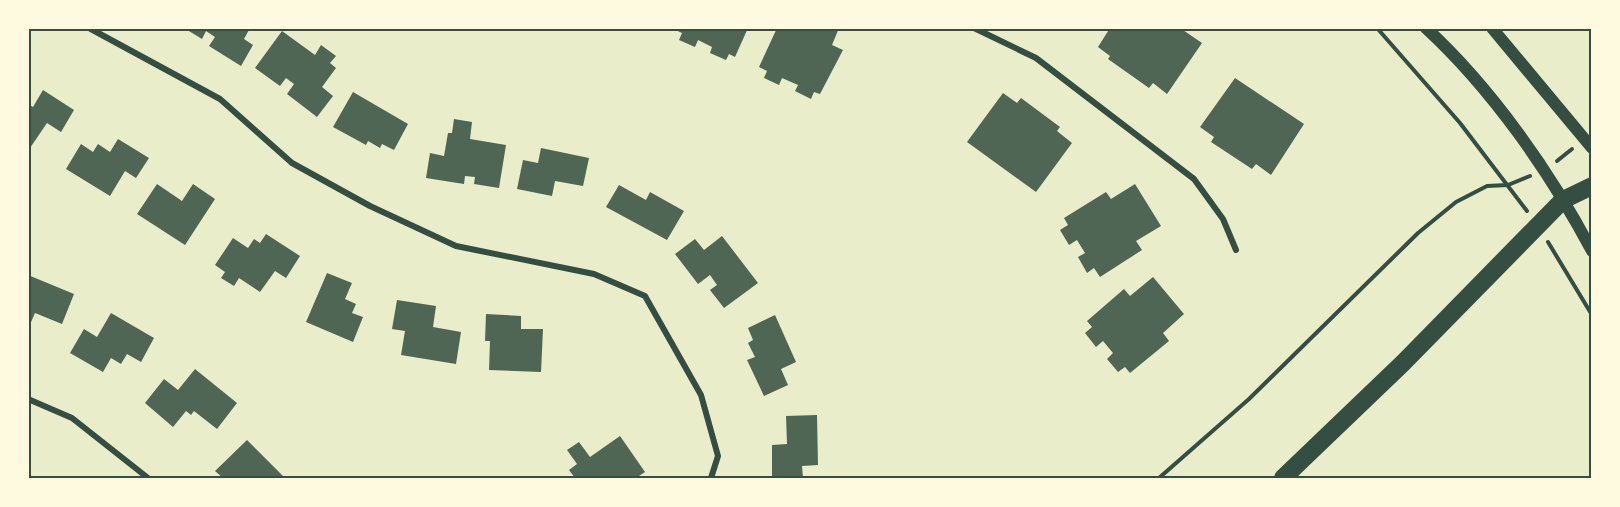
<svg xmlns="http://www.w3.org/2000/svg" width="1620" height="507" viewBox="0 0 1620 507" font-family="Overpass,sans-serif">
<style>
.building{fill:#4f6655}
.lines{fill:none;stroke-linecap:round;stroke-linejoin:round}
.path{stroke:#344e41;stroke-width:4}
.minor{stroke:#344e41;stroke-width:6}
.secondary{stroke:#344e41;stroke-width:12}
.motorway{stroke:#344e41;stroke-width:18}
.neatline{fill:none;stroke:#344e41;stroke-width:2}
</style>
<rect width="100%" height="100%" fill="#e9edc9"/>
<!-- building -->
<g class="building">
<path d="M184 28H250L244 39 253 45 241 66 209 46 215 37 206 31 202 39Z"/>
<path d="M671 28H748L735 57 729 54 726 60 710 53 712 47 698 40 695 47 679 40 682 33Z"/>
<path d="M777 28H839L832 45 843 50 820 94 814 92 811 99 795 91 798 85 782 78 779 85 764 78 767 71 759 67Z"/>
<path d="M1110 28H1180L1202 43 1167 94 1153 83 1149 88 1108 59 1110 56 1098 47Z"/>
<path d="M282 31 315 55 321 45 336 56 330 63 336 68 322 87 333 96 317 117 287 94 294 84 286 78 280 86 255 68Z"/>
<path d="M1235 78 1304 124 1271 175 1256 164 1252 169 1211 142 1214 137 1200 127Z"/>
<path d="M43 90 74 110 61 132 47 123 30 148 28 104 33 107Z"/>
<path d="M353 92 408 124 394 150 382 144 380 148 368 141 366 145 333 127Z"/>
<path d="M1003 93 1017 103 1021 98 1060 127 1057 131 1072 143 1036 192 967 142Z"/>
<path d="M454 119 472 122 470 139 506 145 499 188 474 184 475 177 465 176 464 184 426 178 430 153 444 156 448 133H452Z"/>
<path d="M118 139 149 158 136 178 125 171 110 196 66 169 81 144 93 152 98 144 110 152Z"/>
<path d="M541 148 589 158 583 186 555 181 552 196 517 189 523 160 538 163Z"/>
<path d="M157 184 182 201 193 184 215 199 185 245 137 214Z"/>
<path d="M1135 184 1161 226 1136 241 1142 250 1100 277 1094 268 1087 273 1078 257 1085 253 1077 240 1069 245 1060 230 1068 225 1064 218 1106 192 1111 199Z"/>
<path d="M619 185 646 200 650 192 684 211 667 240 606 207Z"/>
<path d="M266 234 300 256 286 278 275 271 260 292 239 278 234 286 221 278 225 272 215 265 233 238 248 248 254 239 260 243Z"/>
<path d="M722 236 758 283 724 308 710 290 717 285 710 275 698 284 675 254 695 239 704 250Z"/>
<path d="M327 273 352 283 345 299 356 304 352 313 363 317 353 342 306 322Z"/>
<path d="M28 275 74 294 62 324 35 313 28 329Z"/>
<path d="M1153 277 1184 314 1163 333 1169 341 1130 373 1125 367 1118 372 1107 359 1113 353 1103 341 1096 347 1085 333 1092 327 1087 321 1124 289 1130 296Z"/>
<path d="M397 300 436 306 433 327 461 332 456 364 401 355 405 331 392 329Z"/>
<path d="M111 313 154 338 141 362 127 354 121 364 111 358 103 372 70 353 84 329 97 337Z"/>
<path d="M486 314 521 316V329H543L541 372 489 370 490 341H485Z"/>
<path d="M775 315 796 362 781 369 788 385 764 396 747 360 755 357 748 343 753 340 748 328Z"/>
<path d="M195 369 237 403 217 429 194 411 191 415 186 411 173 427 145 403 164 379 178 390Z"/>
<path d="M817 415 818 465 802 466 803 478H772V445L787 444 786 416Z"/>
<path d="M620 436 645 472 636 478H617L615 476 612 478H575L569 470 577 464 567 450 579 442 590 457Z"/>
<path d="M247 440 283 476 280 478H223L215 471Z"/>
</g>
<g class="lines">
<!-- path -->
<g class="path">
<path d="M1377 28 1460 123 1527 211"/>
<path d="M1557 161 1572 149"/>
<path d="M1548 242 1592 315"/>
<path d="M1159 478 1249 399 1418 233 1456 202 1487 186 1508 185 1530 176"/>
</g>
<!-- minor -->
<g class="minor">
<path d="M89 28 220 99 292 163 370 206 456 246 594 274 645 296 701 395 718 456 711 478"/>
<path d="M974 28 1036 58 1194 179 1223 219 1236 250"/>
<path d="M28 399 72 418 148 478"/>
</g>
<!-- secondary -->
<g class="secondary">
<path d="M1426 28C1492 89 1550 172 1592 251"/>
<path d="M1492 28 1592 148"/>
</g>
<!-- motorway -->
<path class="motorway" d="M1283 478 1403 363 1563 200 1592 186"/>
</g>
<!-- border -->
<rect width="1620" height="507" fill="none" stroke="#fefae0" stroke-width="60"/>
<rect x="30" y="30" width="1560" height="447" class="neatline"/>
</svg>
